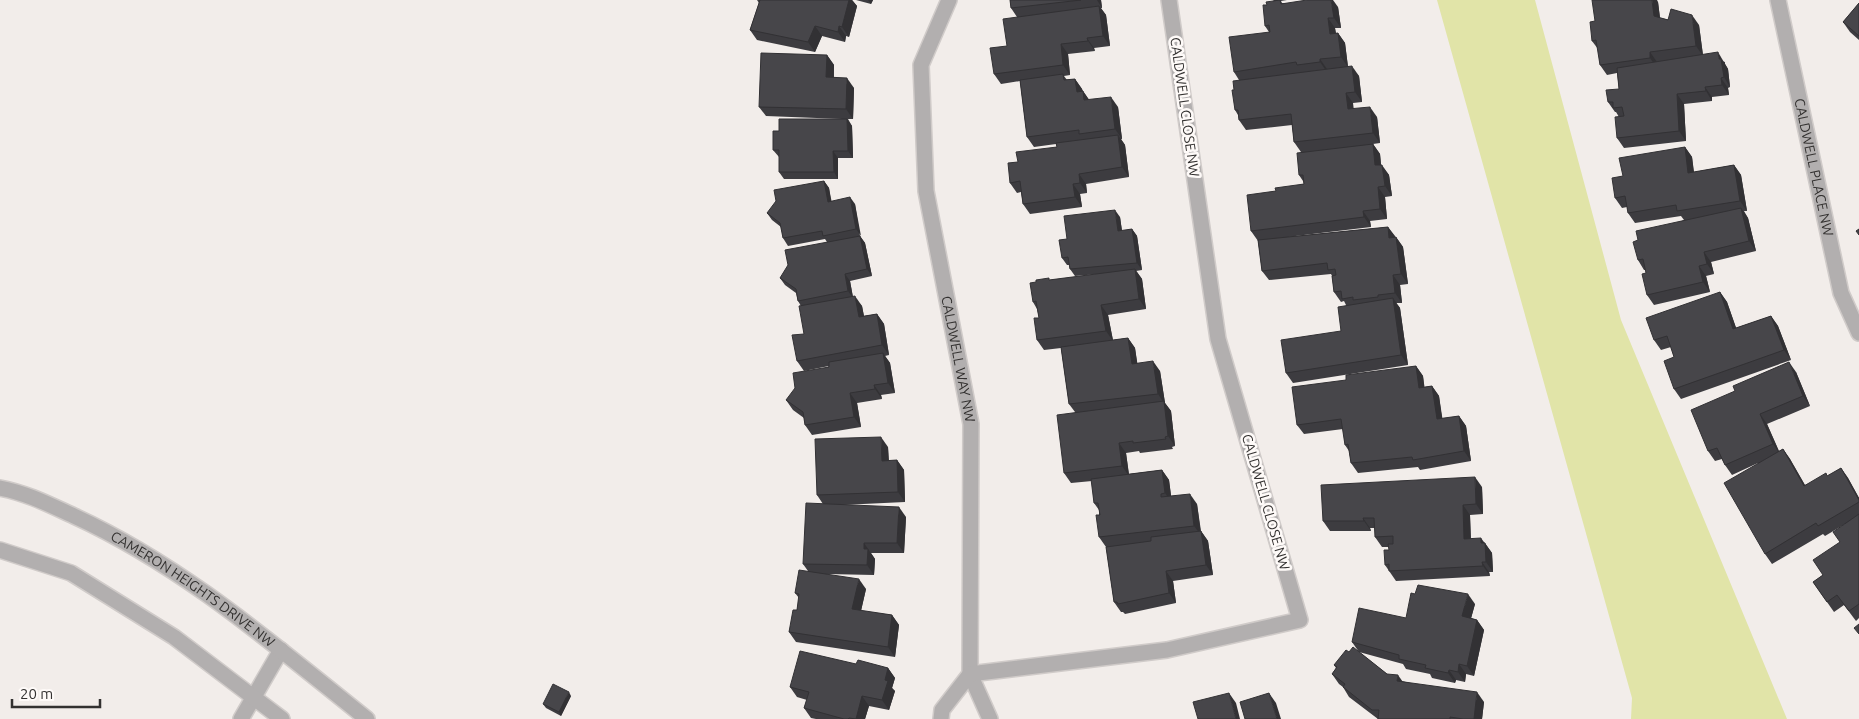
<svg xmlns="http://www.w3.org/2000/svg" width="1859" height="719" viewBox="0 0 1859 719" font-family="Ubuntu,sans-serif">
<style>
.green{fill:#e1e4a8}
.lines{fill:none;stroke-linecap:round;stroke-linejoin:round}
.minor-casing{stroke:#d0cbc9;stroke-width:18}
.tertiary-casing{stroke:#d0cbc9;stroke-width:18}
.minor{stroke:#b2afaf;stroke-width:15}
.tertiary{stroke:#b2afaf;stroke-width:15}
.wall{fill:#3d3c40}
.shaded-wall{fill:#323134}
.building{fill:#47464a;stroke:#323134}
.labels{text-anchor:middle;dominant-baseline:central;stroke-width:5;stroke-linejoin:round;paint-order:stroke}
.street-label{font-size:14px;fill:#333130;stroke:#fefaf8}
</style>
<rect width="100%" height="100%" fill="#f2edea"/>
<!-- green -->
<path class="green" d="M1437 0H1535L1621 320 1787 719H1631L1632 698Z"/>
<g class="lines">
<defs>
<g id="minor">
<path id="s1" d="M949 0 921 65 926 191 971 424 970 674 990 719"/>
<path id="s2" d="M1778 0 1841 293 1859 333"/>
<path d="M241 719 281 650"/>
<path d="M941 719 942 710 970 674 1167 650 1300 620 1218 339 1169 0"/>
</g>
<g id="tertiary">
<path id="s3" d="M0 488C27 493 50 505 74 516 183 566 274 645 367 719"/>
<path d="M0 550 71 573 174 637 282 719"/>
</g>
</defs>
<!-- minor casing -->
<use href="#minor" class="minor-casing"/>
<!-- tertiary casing -->
<use href="#tertiary" class="tertiary-casing"/>
<!-- minor -->
<use href="#minor" class="minor"/>
<!-- tertiary -->
<use href="#tertiary" class="tertiary"/>
</g>
<!-- wall -->
<g class="wall">
<path d="M757 0H852L857 6 849 37 846 36 845 42 822 36 815 52 757 40 750 30 759 3Z"/>
<path d="M856 0H873L871 4Z"/>
<path d="M1010 0H1101L1102 8H1101L1106 15 1110 46 1094 48 1095 51 1068 54 1070 75 1064 76 1067 80 1075 79 1082 89 1083 91 1089 100 1118 107 1122 139H1121L1125 145 1129 177 1086 184 1087 193 1080 194 1082 207 1030 214 1023 204 1021 192 1017 193 1010 183 1018 162 1057 147 1056 144 1034 147 1027 137 1020 81 1001 84 994 74 1007 46 1017 17 1011 8Z"/>
<path d="M1273 0H1287L1281 1 1282 3 1338 7 1341 28H1335L1336 33H1338L1345 43 1348 67 1359 76 1362 102 1353 103V109L1377 117 1380 143 1373 144 1380 154 1381 165 1389 175 1392 196 1385 197 1387 219 1370 221 1371 227 1287 237 1388 227 1395 237H1396L1403 247 1408 284 1400 285 1402 303H1396L1400 308 1408 365 1293 383 1286 373 1341 331 1346 305 1344 301 1341 302 1334 292 1332 276 1331 274 1269 280 1262 271 1258 241 1251 231 1276 191 1304 184 1303 181 1299 175 1301 152 1294 142 1292 125 1246 130 1239 120 1238 115 1235 110 1234 90 1239 80 1234 72 1269 32 1265 26 1267 5 1274 1Z"/>
<path d="M1658 2 1660 18 1699 25 1703 55 1725 62V64L1728 69 1730 87 1728 88 1729 95 1712 97V101L1684 104 1686 141 1624 148 1617 138 1619 117 1616 112H1615L1608 102 1619 89 1617 73 1607 75 1600 65 1598 49 1592 41 1595 21Z"/>
<path d="M1859 3V40L1850 32 1843 22Z"/>
<path d="M827 55 834 65V77L854 88 853 119H848L852 126 853 158H838V179H784L779 172V157L773 150 779 131 842 119 766 116 759 107Z"/>
<path d="M1685 147 1692 157 1694 172 1734 165 1741 175 1747 211H1744L1748 218 1756 251 1711 262 1714 274 1706 276 1710 292 1654 305 1647 295 1646 270H1644L1638 260V240L1684 220 1681 216 1635 223 1628 213 1627 207 1622 208 1615 198 1623 176Z"/>
<path d="M824 181 829 188 831 201 855 204 860 236 865 243 872 276 850 281 853 297 862 306 864 316 877 314 884 324 889 355 885 356 890 363 895 393 881 395 882 399 857 403 861 427 812 435 805 425 804 418 793 410 786 400 829 366 804 371 797 361 804 334 801 306 798 301 796 293 785 285 780 278 827 242 825 239 788 246 783 238 781 227 772 220 767 213Z"/>
<path d="M1120 217 1122 231 1132 229 1137 236 1142 270 1136 271 1142 279 1146 309 1108 315 1113 340 1128 338 1135 348 1137 363 1160 371 1165 403 1171 411 1175 446 1172 447 1173 449 1140 453 1139 451 1126 453 1129 474 1162 470 1169 480 1171 496 1197 504 1201 531 1208 541 1213 575 1173 581 1176 603 1125 614 1123 612H1121L1114 602 1106 547 1099 537V510L1094 503 1092 481 1071 483 1064 473 1075 412 1069 404 1061 348 1044 350 1037 340 1039 318 1037 309 1033 302 1050 280 1098 274 1075 276 1070 269 1069 265H1067L1062 258 1067 239Z"/>
<path d="M1720 292 1727 302 1736 328 1771 316 1778 326 1791 360 1681 399 1674 389V357L1671 347 1661 350 1654 340Z"/>
<path d="M1416 366 1423 376 1424 387 1432 386 1439 396 1442 419 1459 416 1466 426 1471 461 1420 470 1418 467 1358 473 1351 463 1349 451 1345 445 1343 429 1304 434 1297 425 1346 380Z"/>
<path d="M1796 372 1810 406 1767 424 1779 451 1783 449 1790 459 1805 485 1828 476 1841 468 1848 478 1859 498V618L1856 621 1844 605 1834 612 1813 582 1823 575 1840 542 1845 524 1825 536 1823 534 1772 564 1765 554 1758 463 1732 475 1725 465 1722 459 1715 461 1708 451Z"/>
<path d="M888 447 889 461 897 460 904 470 905 502 842 505 906 517 904 553H871L875 559 874 575 827 574 866 589 861 611 892 615 899 625 895 657 796 642 789 632 797 610 799 598 795 593 808 571 803 564 823 504 817 495Z"/>
<path d="M1482 487 1483 514 1470 515 1471 539 1485 543 1492 553 1493 572H1489L1490 576 1396 581 1385 565 1389 550V547H1382L1375 537V528H1370L1371 531H1330L1323 521Z"/>
<path d="M1475 604 1471 618 1477 620 1484 630 1474 676 1466 674 1465 682 1456 680 1455 683 1432 678 1430 674 1406 669 1403 664 1359 652 1387 674 1402 681 1484 702 1482 719H1378L1349 697 1343 687 1339 684 1332 674 1336 668 1334 665 1349 652H1359L1352 642 1406 618Z"/>
<path d="M856 664 888 668 895 678 892 688 895 691 889 710 869 706 865 719H816L811 718 804 708 807 700 797 697 790 687Z"/>
<path d="M571 696 561 716 546 708 543 704Z"/>
</g>
<!-- shaded-wall -->
<g class="shaded-wall">
<path d="M849 0H852L857 6 849 37 842 27Z"/>
<path d="M868 0H873L871 4Z"/>
<path d="M1097 0H1101L1102 8Z"/>
<path d="M1331 0H1333L1338 7 1341 28 1334 18Z"/>
<path d="M1652 0H1657L1658 2 1661 26 1654 16Z"/>
<path d="M1099 6 1106 15 1110 46 1103 36Z"/>
<path d="M1692 15 1699 25 1703 56 1696 46Z"/>
<path d="M1328 18 1335 28 1337 44 1330 34Z"/>
<path d="M815 26 822 36 815 52 808 42Z"/>
<path d="M839 26 846 36 845 42 838 32Z"/>
<path d="M1338 33 1345 43 1348 67 1341 57Z"/>
<path d="M1087 38 1094 48 1095 51 1088 41Z"/>
<path d="M1061 44 1068 54 1070 75 1063 65Z"/>
<path d="M1650 52 1657 62V68L1650 58Z"/>
<path d="M1718 52 1728 69 1730 87 1724 77 1719 59Z"/>
<path d="M827 55 834 65 833 87 826 77Z"/>
<path d="M1320 59 1327 69V72L1320 62Z"/>
<path d="M1352 66 1359 76 1362 102 1355 92Z"/>
<path d="M847 78 854 88 853 119 846 109Z"/>
<path d="M1721 78 1728 88 1729 95 1722 85Z"/>
<path d="M1075 79 1082 89 1084 102 1077 92Z"/>
<path d="M1705 87 1712 97V101L1706 91Z"/>
<path d="M1083 91 1090 101 1084 100Z"/>
<path d="M1346 93 1353 103 1355 119 1348 109Z"/>
<path d="M1677 94 1684 104 1686 141 1679 131Z"/>
<path d="M1111 97 1118 107 1122 139 1115 129Z"/>
<path d="M1370 107 1377 117 1380 143 1373 133Z"/>
<path d="M847 119 852 126 853 158 848 151Z"/>
<path d="M1118 135 1125 145 1129 177 1122 167Z"/>
<path d="M1373 144 1380 154 1382 175 1375 165Z"/>
<path d="M1685 147 1692 157 1695 183 1688 173Z"/>
<path d="M833 151 838 158V179L834 172Z"/>
<path d="M1382 165 1389 175 1392 196 1385 186Z"/>
<path d="M1734 165 1741 175 1747 211 1740 201Z"/>
<path d="M1079 174 1086 184 1087 193 1080 183Z"/>
<path d="M824 181 829 188 833 209 828 202Z"/>
<path d="M1073 184 1080 194 1082 207 1075 197Z"/>
<path d="M1378 187 1385 197 1387 219 1380 209Z"/>
<path d="M850 197 855 204 861 236 856 229Z"/>
<path d="M1741 208 1748 218 1756 251 1749 241Z"/>
<path d="M1115 210 1120 217 1123 238 1118 231Z"/>
<path d="M1363 211 1370 221 1371 227 1364 217Z"/>
<path d="M1388 227 1395 236 1396 248 1389 238Z"/>
<path d="M1132 229 1137 236 1142 270 1137 263Z"/>
<path d="M860 236 865 243 872 276 867 269Z"/>
<path d="M1396 237 1403 247 1408 284 1401 274Z"/>
<path d="M1704 252 1711 262 1714 274 1707 264Z"/>
<path d="M1699 266 1706 276 1710 292 1703 282Z"/>
<path d="M1135 269 1142 279 1146 309 1139 299Z"/>
<path d="M845 274 850 281 853 298 848 291Z"/>
<path d="M1393 275 1400 285 1402 303 1395 293Z"/>
<path d="M1720 292 1727 302 1740 339 1733 329Z"/>
<path d="M855 296 862 306 866 327 859 317Z"/>
<path d="M1393 298 1400 308 1408 365 1401 355Z"/>
<path d="M1101 305 1108 315 1113 341 1106 331Z"/>
<path d="M877 314 884 324 889 355 882 345Z"/>
<path d="M1771 316 1778 326 1791 360 1784 350Z"/>
<path d="M1128 338 1135 348 1139 374 1132 364Z"/>
<path d="M883 353 890 363 895 393 888 383Z"/>
<path d="M1153 361 1160 371 1165 403 1171 411 1175 446 1168 436 1164 403 1158 394Z"/>
<path d="M1789 362 1796 372 1810 406 1803 396Z"/>
<path d="M1416 366 1423 376 1426 398 1419 388Z"/>
<path d="M874 385 881 395 882 399 875 389Z"/>
<path d="M1432 386 1439 396 1444 429 1437 419Z"/>
<path d="M850 393 857 403 861 427 854 417Z"/>
<path d="M1760 414 1767 424 1780 454 1773 444Z"/>
<path d="M1459 416 1466 426 1471 461 1464 451Z"/>
<path d="M881 437 888 447 889 471 882 461Z"/>
<path d="M1119 443 1126 453 1129 476 1122 466Z"/>
<path d="M1783 449 1790 459 1811 496 1804 486Z"/>
<path d="M897 460 904 470 905 502 898 492Z"/>
<path d="M1841 468 1848 478 1859 498V500Z"/>
<path d="M1162 470 1169 480 1172 503 1165 493Z"/>
<path d="M1475 477 1482 487 1483 514 1476 504Z"/>
<path d="M1190 494 1197 504 1201 535 1194 526Z"/>
<path d="M1463 505 1470 515 1471 549 1464 539Z"/>
<path d="M899 507 906 517 904 553 897 543Z"/>
<path d="M1363 518 1370 528 1371 531 1364 521Z"/>
<path d="M1201 531 1208 541 1213 575 1206 565Z"/>
<path d="M1481 538 1492 553 1493 572 1486 562 1481 543Z"/>
<path d="M864 543 875 559 874 575 867 565 864 549Z"/>
<path d="M1482 562 1489 572 1490 576 1483 566Z"/>
<path d="M1166 571 1173 581 1176 603 1169 593Z"/>
<path d="M859 579 866 589 859 619 852 609Z"/>
<path d="M1468 594 1475 604 1469 626 1462 616Z"/>
<path d="M892 615 899 625 895 657 888 647Z"/>
<path d="M1477 620 1484 630 1474 676 1467 666Z"/>
<path d="M1459 664 1466 674 1465 682 1458 672Z"/>
<path d="M888 668 895 678 892 688 895 691 889 710 882 700 885 680Z"/>
<path d="M1449 670 1456 680 1455 683 1448 673Z"/>
<path d="M1398 675 1405 685 1397 681Z"/>
<path d="M569 692 571 696 561 716 559 712Z"/>
<path d="M1477 692 1484 702 1482 719H1474Z"/>
<path d="M1229 693 1236 703 1240 719H1236Z"/>
<path d="M1269 693 1276 703 1281 719H1277Z"/>
<path d="M862 696 869 706 865 719H856Z"/>
</g>
<!-- building -->
<g class="building">
<path d="M760 0H849L842 27 839 26 838 32 815 26 808 42 750 30Z"/>
<path d="M1010 0H1081L1011 8Z"/>
<path d="M1280 0 1281 4 1307 0H1331L1334 18H1328L1330 34 1338 33 1341 57 1320 59V62L1297 65 1296 62 1234 72 1229 37 1270 32 1269 25 1265 26 1263 5H1267L1266 2Z"/>
<path d="M1592 0H1652L1654 16 1668 20 1671 9 1692 15 1696 46 1650 52V58L1600 65 1596 40 1592 41 1590 22 1595 21Z"/>
<path d="M1859 3V36L1843 22Z"/>
<path d="M1099 6 1103 36 1087 38 1088 41 1061 44 1063 65 994 74 990 48 1007 46 1003 19Z"/>
<path d="M1718 52 1719 59H1721L1724 77 1721 78 1722 85 1705 87 1706 91 1677 94 1679 131 1617 138 1615 117 1624 116 1622 107 1613 108V102H1608L1606 90 1619 89 1617 68Z"/>
<path d="M761 53 827 55 826 77 847 78 846 109 759 107Z"/>
<path d="M1352 66 1355 92 1346 93 1348 109 1370 107 1373 133 1294 142 1291 114 1239 120 1238 110H1235L1232 90H1234L1233 81Z"/>
<path d="M1063 74 1064 80 1075 79 1077 92 1083 91 1084 100 1111 97 1115 129 1079 134V130L1027 137 1020 80Z"/>
<path d="M779 119H847L848 151H833L834 172H779V150H773V131H779Z"/>
<path d="M1118 135 1122 167 1079 174 1080 183 1073 184 1075 197 1023 204 1020 181 1010 183 1008 163 1018 162 1016 152 1057 147 1056 143Z"/>
<path d="M1373 144 1375 165H1382L1385 186 1378 187 1380 209 1363 211 1364 217 1251 231 1247 195 1276 191 1275 188 1304 184 1303 175H1299L1297 153Z"/>
<path d="M1685 147 1688 173 1734 165 1740 201 1677 211 1676 205 1628 213 1625 196 1615 198 1612 178 1623 176 1619 158Z"/>
<path d="M824 181 828 202 850 197 856 229 823 236 822 231 783 238 780 223 767 213 776 201 774 190Z"/>
<path d="M1741 208 1749 241 1704 252 1707 264 1699 266 1703 282 1647 295 1642 274 1646 273 1643 259 1638 260 1633 242 1638 240 1636 231Z"/>
<path d="M1115 210 1118 231 1132 229 1137 263 1070 269 1068 257 1062 258 1059 240 1067 239 1064 216Z"/>
<path d="M1388 227 1389 238 1396 237 1401 274 1393 275 1395 293 1378 295V297L1353 300V297L1342 299 1341 291 1334 292 1332 276 1336 275 1335 269 1328 270 1327 263 1262 271 1258 240Z"/>
<path d="M1859 229V235L1856 231Z"/>
<path d="M860 236 867 269 845 274 848 291 798 301 796 289 780 278 788 265 785 250Z"/>
<path d="M1135 269 1139 299 1101 305 1106 331 1037 340 1034 318H1039L1036 301 1033 302 1030 283 1036 282V280L1049 278V280Z"/>
<path d="M1720 292 1733 329 1771 316 1784 350 1674 389 1664 361 1674 357 1667 336 1654 340 1646 318Z"/>
<path d="M855 296 859 317 877 314 882 345 797 361 792 335 804 334 799 306Z"/>
<path d="M1393 298 1401 355 1286 373 1281 340 1341 331 1338 307Z"/>
<path d="M1128 338 1132 364 1153 361 1158 394 1069 404 1061 347Z"/>
<path d="M883 353 888 383 874 385 875 389 850 393 854 417 805 425 803 412 786 400 795 388 793 373 829 367V362Z"/>
<path d="M1789 362 1803 396 1760 414 1773 444 1725 465 1717 448 1708 451 1691 410 1735 391 1733 386Z"/>
<path d="M1416 366 1419 388 1432 386 1437 419 1459 416 1464 451 1413 460 1412 457 1351 463 1348 444 1345 445 1341 419 1297 425 1292 387 1346 380V375Z"/>
<path d="M1164 401 1168 436 1165 437 1166 439 1133 443V441L1119 443 1122 466 1064 473 1057 415Z"/>
<path d="M881 437 882 461 897 460 898 492 817 495 815 439Z"/>
<path d="M1783 449 1804 486 1826 473 1827 476 1841 468 1859 500V502L1818 526 1816 523 1765 554 1724 483Z"/>
<path d="M1162 470 1165 493 1161 494V497L1190 494 1194 526 1099 537 1096 515H1100L1098 503H1094L1091 479Z"/>
<path d="M1475 477 1476 504 1463 505 1464 539 1481 538V543H1485L1486 562H1482L1483 566 1389 571V564L1385 565 1384 550H1389L1388 544H1393V536L1375 537 1374 518H1363L1364 521H1323L1321 485Z"/>
<path d="M806 503 899 507 897 543H864V549H868L867 565 803 564Z"/>
<path d="M1859 514V604L1849 611 1837 595 1827 602 1813 582 1823 575 1813 560 1840 542 1833 532Z"/>
<path d="M1201 531 1206 565 1166 571 1169 593 1118 604 1117 602H1114L1106 547 1151 541V537Z"/>
<path d="M799 570 859 579 852 609 892 615 888 647 789 632 793 610H797L799 594 795 593Z"/>
<path d="M1418 585 1468 594 1462 616 1477 620 1467 666 1459 664 1458 672 1449 670 1448 673 1425 668 1426 665 1399 659V655L1352 642 1359 608 1406 618 1411 593 1415 594Z"/>
<path d="M1859 624V634L1854 628Z"/>
<path d="M1353 647 1387 674 1398 675 1397 681 1477 692 1474 719H1463L1450 717V719H1378L1379 710H1372L1343 687 1345 684 1332 674 1337 667 1334 665 1346 650 1349 652Z"/>
<path d="M800 651 856 664 858 660 888 668 885 680 888 681 882 700 862 696 856 719 849 718 848 719H844L804 708 809 692 790 687Z"/>
<path d="M553 684 569 692 559 712 543 704Z"/>
<path d="M1229 693 1236 719H1198L1193 702Z"/>
<path d="M1269 693 1277 719H1245L1240 702Z"/>
</g>
<g class="labels">
<!-- street labels -->
<g class="street-label">
<text transform="translate(1185 107) rotate(82)">CALDWELL CLOSE NW</text>
<text stroke="none"><textPath href="#s2" startOffset="171">CALDWELL PLACE NW</textPath></text>
<text stroke="none"><textPath href="#s1" startOffset="368">CALDWELL WAY NW</textPath></text>
<text transform="translate(1266 502) rotate(74)">CALDWELL CLOSE NW</text>
<text stroke="none"><textPath href="#s3" startOffset="219">CAMERON HEIGHTS DRIVE NW</textPath></text>
</g>
</g>
<!-- scale -->
<path d="M12 699v8h88v-8" fill="none" stroke="#333130" stroke-width="2.5"/>
<text x="20" y="699" font-size="15" fill="#333130" stroke="#fefaf8" stroke-width="4" paint-order="stroke">20 m</text>
</svg>
